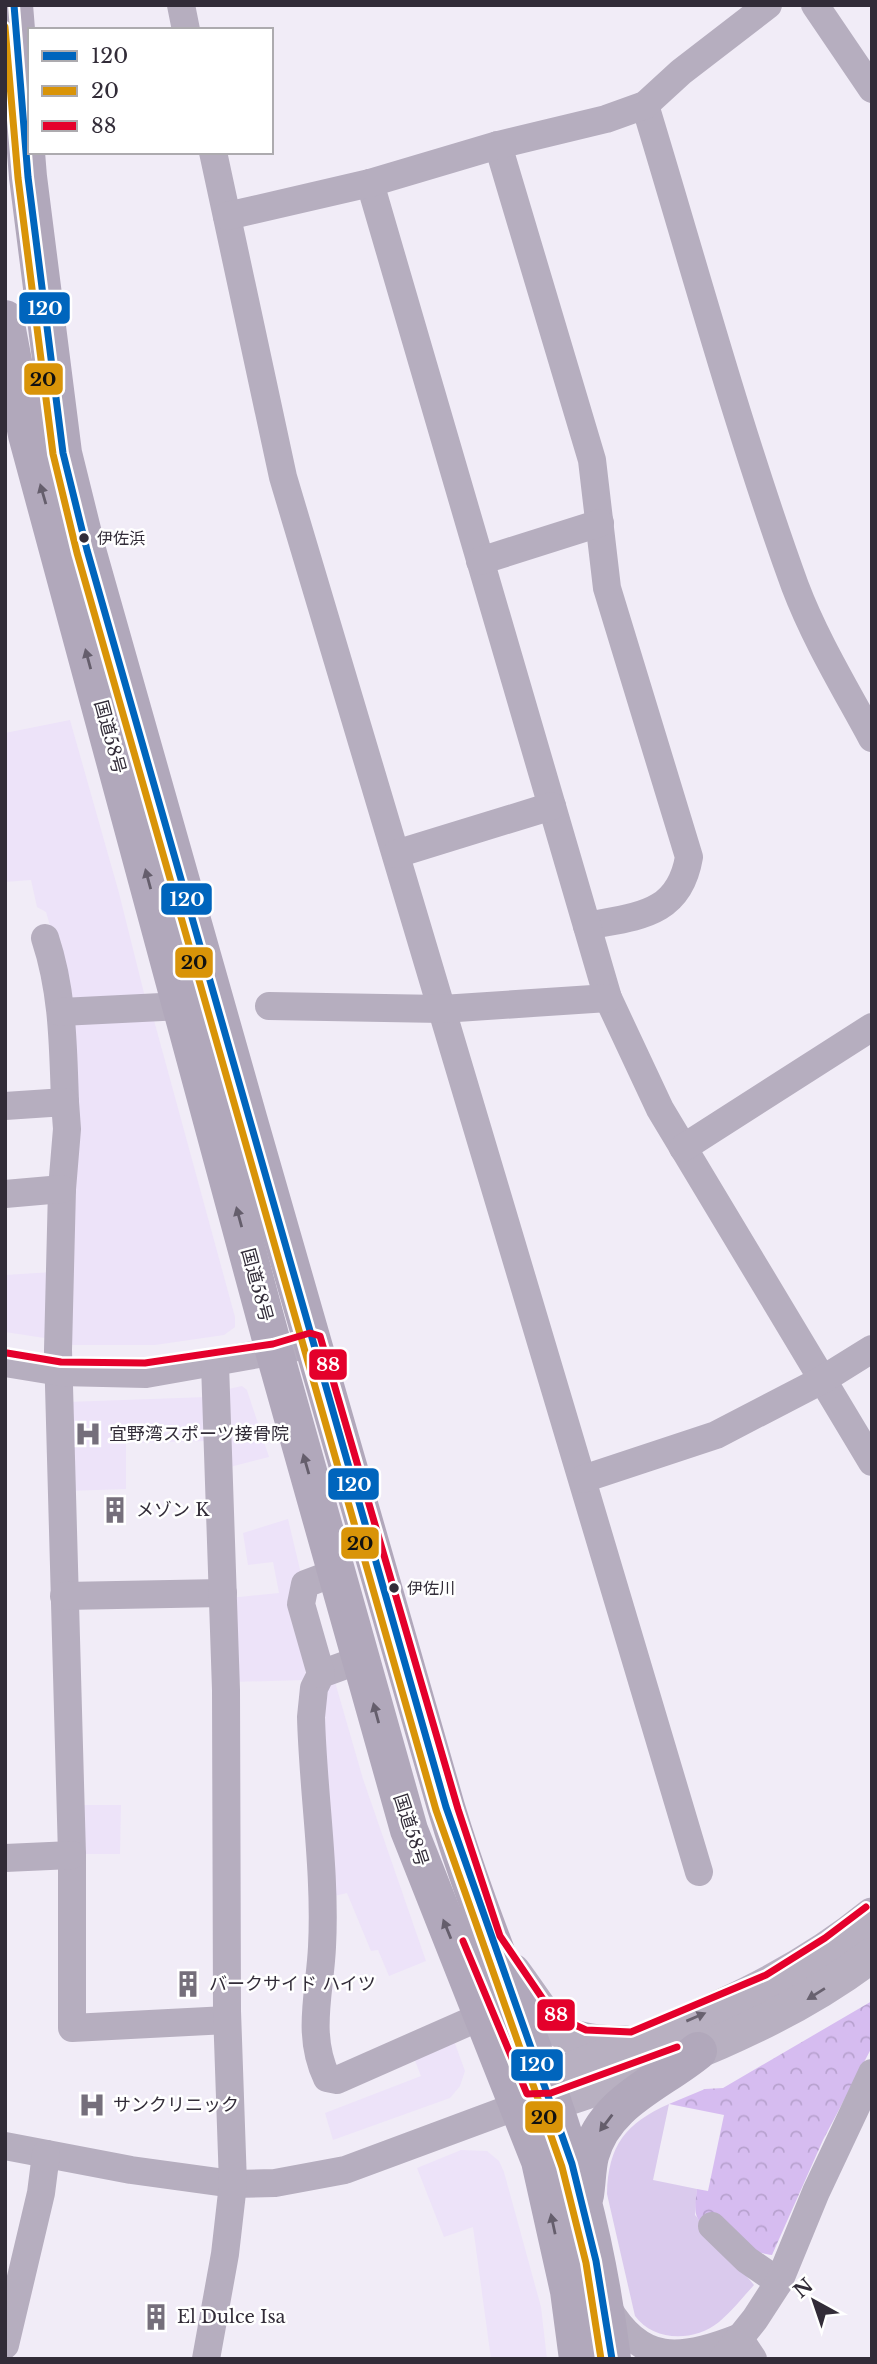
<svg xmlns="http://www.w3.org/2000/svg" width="877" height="2364" viewBox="0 0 877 2364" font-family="'Libre Baskerville','Noto Sans JP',serif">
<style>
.built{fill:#ede3f9}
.green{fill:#dacaed}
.forest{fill:url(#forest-crowns)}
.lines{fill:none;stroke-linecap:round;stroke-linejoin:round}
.minor{stroke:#b6aebf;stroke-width:28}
.major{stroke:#b8b0c1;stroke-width:35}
.highway{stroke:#b1a8bb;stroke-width:38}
.bus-1-casing{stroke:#fff;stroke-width:12}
.bus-2-casing{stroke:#fff;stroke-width:12}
.bus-3-casing{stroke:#fff;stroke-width:12}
.bus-1{stroke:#0065bd;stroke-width:7}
.bus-2{stroke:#d99408;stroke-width:7}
.bus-3{stroke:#e4002b;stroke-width:7}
.oneway{fill:#655e6c}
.oneway2{fill:#68616f}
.bus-dot{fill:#322c38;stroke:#fff;stroke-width:2.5}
.labels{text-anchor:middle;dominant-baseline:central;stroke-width:5;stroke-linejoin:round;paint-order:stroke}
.bus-label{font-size:16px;fill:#322c38;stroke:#fff;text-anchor:start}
.street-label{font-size:18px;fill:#322c38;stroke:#fff}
.poi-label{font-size:18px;fill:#322c38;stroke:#fff;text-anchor:start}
.line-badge{stroke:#fff;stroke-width:2.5}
.badge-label{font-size:19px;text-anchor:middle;font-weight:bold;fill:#fff}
.pale-badge-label{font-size:19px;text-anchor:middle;font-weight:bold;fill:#111}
</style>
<defs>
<pattern id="forest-crowns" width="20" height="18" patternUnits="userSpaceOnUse" patternTransform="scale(1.75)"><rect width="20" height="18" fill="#d6bcf0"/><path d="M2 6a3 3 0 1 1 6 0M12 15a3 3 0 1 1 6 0" fill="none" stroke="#b8a2cf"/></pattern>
</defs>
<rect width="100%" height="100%" fill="#f1ecf7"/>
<!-- built -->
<g class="built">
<path d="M70 720 119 893 146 1001 67 1005 62 966 46 912 37 907 31 880 5 882V733Z"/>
<path d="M152 1013 235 1317V1327L224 1335 155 1345H63L68 1016Z"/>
<path d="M53 1272 51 1339 5 1332V1275Z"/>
<path d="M242 1386 247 1390 269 1457 226 1468 224 1390Z"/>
<path d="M207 1397 208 1441 126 1443V1489L68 1491 67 1402Z"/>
<path d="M288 1519 302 1578 306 1680 231 1682 229 1598 279 1593 273 1562 248 1565 243 1533Z"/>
<path d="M333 1675 363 1779 426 1961 389 1976 378 1950 371 1951 347 1893 326 1898 320 1827 326 1676Z"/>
<path d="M79 1805H121L120 1854H79Z"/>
<path d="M453 2038 465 2071 460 2086 450 2098 333 2140 325 2113 421 2076 412 2053Z"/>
<path d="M461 2150 487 2151 499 2161 504 2172 541 2307 547 2359H491L473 2227 444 2237 417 2168Z"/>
</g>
<!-- green -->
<path class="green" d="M669 2104 653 2180 697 2189 695 2215 754 2285C743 2297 732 2311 719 2322 694 2342 654 2342 635 2316L607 2194C608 2145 626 2123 669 2104Z"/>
<!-- forest -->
<path class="forest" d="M872 2001V2047L823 2140 772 2255C752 2252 707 2237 697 2217 694 2210 696 2198 697 2189L708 2191 724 2115 669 2104 705 2089 723 2088Z"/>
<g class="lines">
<!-- minor -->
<g class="minor">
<path d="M181 5 186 30"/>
<path d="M815 5 872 89"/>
<path d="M645 105C694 266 738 429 795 586 815 639 845 688 872 738"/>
<path d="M498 145 592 460 607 588 689 857C679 916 637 916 587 926"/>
<path d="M213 152 283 477 699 1872"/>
<path d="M370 183 608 998 660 1109 872 1462"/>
<path d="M227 216 370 183 498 145 606 119 645 105 681 72 768 5"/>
<path d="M480 561 600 523"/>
<path d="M396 854 552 806"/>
<path d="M45 938C63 992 63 1046 65 1102"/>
<path d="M269 1006 442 1009 608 998"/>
<path d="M61 1012 182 1006"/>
<path d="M5 1106 65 1102 67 1129 62 1189 58 1350 72 1855V2028L227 2020"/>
<path d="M683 1148 872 1027"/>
<path d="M5 1194 62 1189"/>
<path d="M5 1363 60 1372 146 1374 293 1348"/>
<path d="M583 1479 716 1435 822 1380 872 1349"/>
<path d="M64 1596 223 1593"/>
<path d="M362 1659 321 1674 314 1688 311 1717C313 1793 326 1871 322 1947 320 1992 306 2035 327 2078L337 2080 482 2016"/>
<path d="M321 1674 301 1604 305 1584 337 1572"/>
<path d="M5 1858 72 1855"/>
<path d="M5 2146 131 2170 233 2184 275 2183 345 2170 520 2105"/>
<path d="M712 2226 747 2260 779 2282"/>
<path d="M608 2308C641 2364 680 2361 738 2338"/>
<path d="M739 2338 753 2359"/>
<path d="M5 2345 41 2193 46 2154"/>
<path d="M206 2359 225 2254 233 2184 227 2011 226 1690 215 1364"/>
<path d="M723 2359 755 2319 779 2282 816 2192 872 2073"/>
</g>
<!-- major -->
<g class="major">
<path d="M513 1971C553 2024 550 2043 625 2043"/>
<path d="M525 2100 545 2080C661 2031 773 1996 872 1915"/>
<path d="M524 2105 553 2103C665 2066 778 2027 872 1955"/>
</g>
<!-- highway -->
<g class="highway">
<path d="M14 5 28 177 63 453 87 550C206 969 324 1389 446 1807 476 1907 517 2003 552 2101 582 2184 601 2272 612 2359"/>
<path d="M5 319 27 435 275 1354 409 1830 540 2161 569 2291 578 2359"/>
<path d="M585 2195C587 2182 587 2168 590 2156 604 2102 659 2083 698 2051"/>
</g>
<defs>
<path id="bus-1" d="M14 5 28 177 63 453 87 550 446 1807 572 2164 596 2261 612 2359"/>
<path id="bus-2" d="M5 27 18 178 53 454 77 553 436 1810 562 2167 586 2263 601 2359"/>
<g id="bus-3">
<path d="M7 1353 61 1362 145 1363 273 1344 310 1333 320 1336 458 1809 500 1936 549 2008 558 2017 586 2030 631 2032 766 1975 825 1938 866 1907"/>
<path d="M463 1941 527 2094 551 2093 677 2047"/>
</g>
</defs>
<!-- bus-1 casing -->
<use href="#bus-1" class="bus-1-casing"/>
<!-- bus-2 casing -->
<use href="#bus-2" class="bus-2-casing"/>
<!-- bus-3 casing -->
<use href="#bus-3" class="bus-3-casing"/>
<!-- bus-1 -->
<use href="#bus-1" class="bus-1"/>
<!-- bus-2 -->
<use href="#bus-2" class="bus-2"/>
<!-- bus-3 -->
<use href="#bus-3" class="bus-3"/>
</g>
<!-- one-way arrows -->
<defs><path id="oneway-solid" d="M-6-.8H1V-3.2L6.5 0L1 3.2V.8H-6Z" transform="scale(1.75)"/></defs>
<g class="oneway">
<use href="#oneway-solid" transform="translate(43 494) rotate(-106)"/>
<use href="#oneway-solid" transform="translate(88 659) rotate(-105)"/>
<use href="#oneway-solid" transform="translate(148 879) rotate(-105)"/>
<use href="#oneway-solid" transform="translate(239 1217) rotate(-105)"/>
<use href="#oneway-solid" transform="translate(306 1464) rotate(-106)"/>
<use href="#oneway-solid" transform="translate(376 1713) rotate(-105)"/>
<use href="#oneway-solid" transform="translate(447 1929) rotate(-112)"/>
<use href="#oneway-solid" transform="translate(606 2123) rotate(127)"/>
<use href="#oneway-solid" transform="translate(553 2224) rotate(-102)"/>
</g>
<g class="oneway2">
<use href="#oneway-solid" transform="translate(816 1994) rotate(148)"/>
<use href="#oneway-solid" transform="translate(696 2017) rotate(-23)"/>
</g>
<!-- icons -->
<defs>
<symbol id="hospital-bare" viewBox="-9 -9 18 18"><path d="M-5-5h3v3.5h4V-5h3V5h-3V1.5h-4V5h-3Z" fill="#756f7b" stroke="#fff" stroke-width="2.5" paint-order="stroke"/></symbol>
<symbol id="building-bare" viewBox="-9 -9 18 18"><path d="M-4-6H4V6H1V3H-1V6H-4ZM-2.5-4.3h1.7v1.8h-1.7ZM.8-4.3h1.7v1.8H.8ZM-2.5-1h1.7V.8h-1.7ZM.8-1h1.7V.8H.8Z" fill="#756f7b" stroke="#fff" stroke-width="2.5" paint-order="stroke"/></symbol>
</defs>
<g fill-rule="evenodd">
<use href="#hospital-bare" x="69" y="1415" width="38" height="38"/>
<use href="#building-bare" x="96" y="1491" width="38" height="38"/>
<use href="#building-bare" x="169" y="1965" width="38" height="38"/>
<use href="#hospital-bare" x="73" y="2086" width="38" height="38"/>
<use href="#building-bare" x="137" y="2298" width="38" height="38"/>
</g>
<!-- markers -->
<g class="bus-dot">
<circle cx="84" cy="538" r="6"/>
<circle cx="394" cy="1588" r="6"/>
</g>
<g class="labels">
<!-- bus labels -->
<g class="bus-label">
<text x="97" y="538">伊佐浜</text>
<text x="407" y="1588">伊佐川</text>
</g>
<!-- street labels -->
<g class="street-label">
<text transform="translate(110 737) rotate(75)">国道58号</text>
<text transform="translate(257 1285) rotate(75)">国道58号</text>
<text transform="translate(411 1830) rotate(72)">国道58号</text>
</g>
<!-- poi labels -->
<g class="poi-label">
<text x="109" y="1434">宜野湾スポーツ接骨院</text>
<text x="136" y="1510">メゾン K</text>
<text x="209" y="1984">バークサイド ハイツ</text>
<text x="113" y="2105">サンクリニック</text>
<text x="177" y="2317">El Dulce Isa</text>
</g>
</g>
<g class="line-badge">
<rect x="18" y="291" width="53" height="34" rx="7" fill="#0065bd"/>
<rect x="23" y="362" width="41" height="34" rx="7" fill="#d99408"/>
<rect x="160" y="882" width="53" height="34" rx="7" fill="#0065bd"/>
<rect x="174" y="946" width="40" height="33" rx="7" fill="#d99408"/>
<rect x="308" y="1348" width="40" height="33" rx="7" fill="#e4002b"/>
<rect x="327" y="1467" width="53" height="34" rx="7" fill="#0065bd"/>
<rect x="340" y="1526" width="40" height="34" rx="7" fill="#d99408"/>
<rect x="536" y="1998" width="40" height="34" rx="7" fill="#e4002b"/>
<rect x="510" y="2048" width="54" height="34" rx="7" fill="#0065bd"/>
<rect x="524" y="2100" width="40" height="34" rx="7" fill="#d99408"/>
</g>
<g class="badge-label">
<text x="45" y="315">120</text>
<text x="187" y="906">120</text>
<text x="328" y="1371">88</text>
<text x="354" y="1491">120</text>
<text x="556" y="2021">88</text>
<text x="537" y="2071">120</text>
</g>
<g class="pale-badge-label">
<text x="43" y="386">20</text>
<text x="194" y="969">20</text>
<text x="360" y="1550">20</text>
<text x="544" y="2124">20</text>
</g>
<!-- border -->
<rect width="877" height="2364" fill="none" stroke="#322c38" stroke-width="14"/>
<!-- legend -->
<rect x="28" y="28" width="245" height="126" fill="#ffffff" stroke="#adabaf" stroke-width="2"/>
<rect x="42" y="51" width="35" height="10" fill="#0065bd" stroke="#adabaf" stroke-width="2"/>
<text x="91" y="63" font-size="21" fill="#322c38">120</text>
<rect x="42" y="86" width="35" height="10" fill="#d99408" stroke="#adabaf" stroke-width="2"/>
<text x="91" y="98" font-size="21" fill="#322c38">20</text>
<rect x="42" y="121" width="35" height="10" fill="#e4002b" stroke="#adabaf" stroke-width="2"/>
<text x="91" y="133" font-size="21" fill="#322c38">88</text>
<!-- north arrow -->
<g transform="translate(814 2301) rotate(320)" stroke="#ffffff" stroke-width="5" paint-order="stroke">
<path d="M0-5L12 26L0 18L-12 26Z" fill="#322c38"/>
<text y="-10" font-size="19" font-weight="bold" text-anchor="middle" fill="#322c38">N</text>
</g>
</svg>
